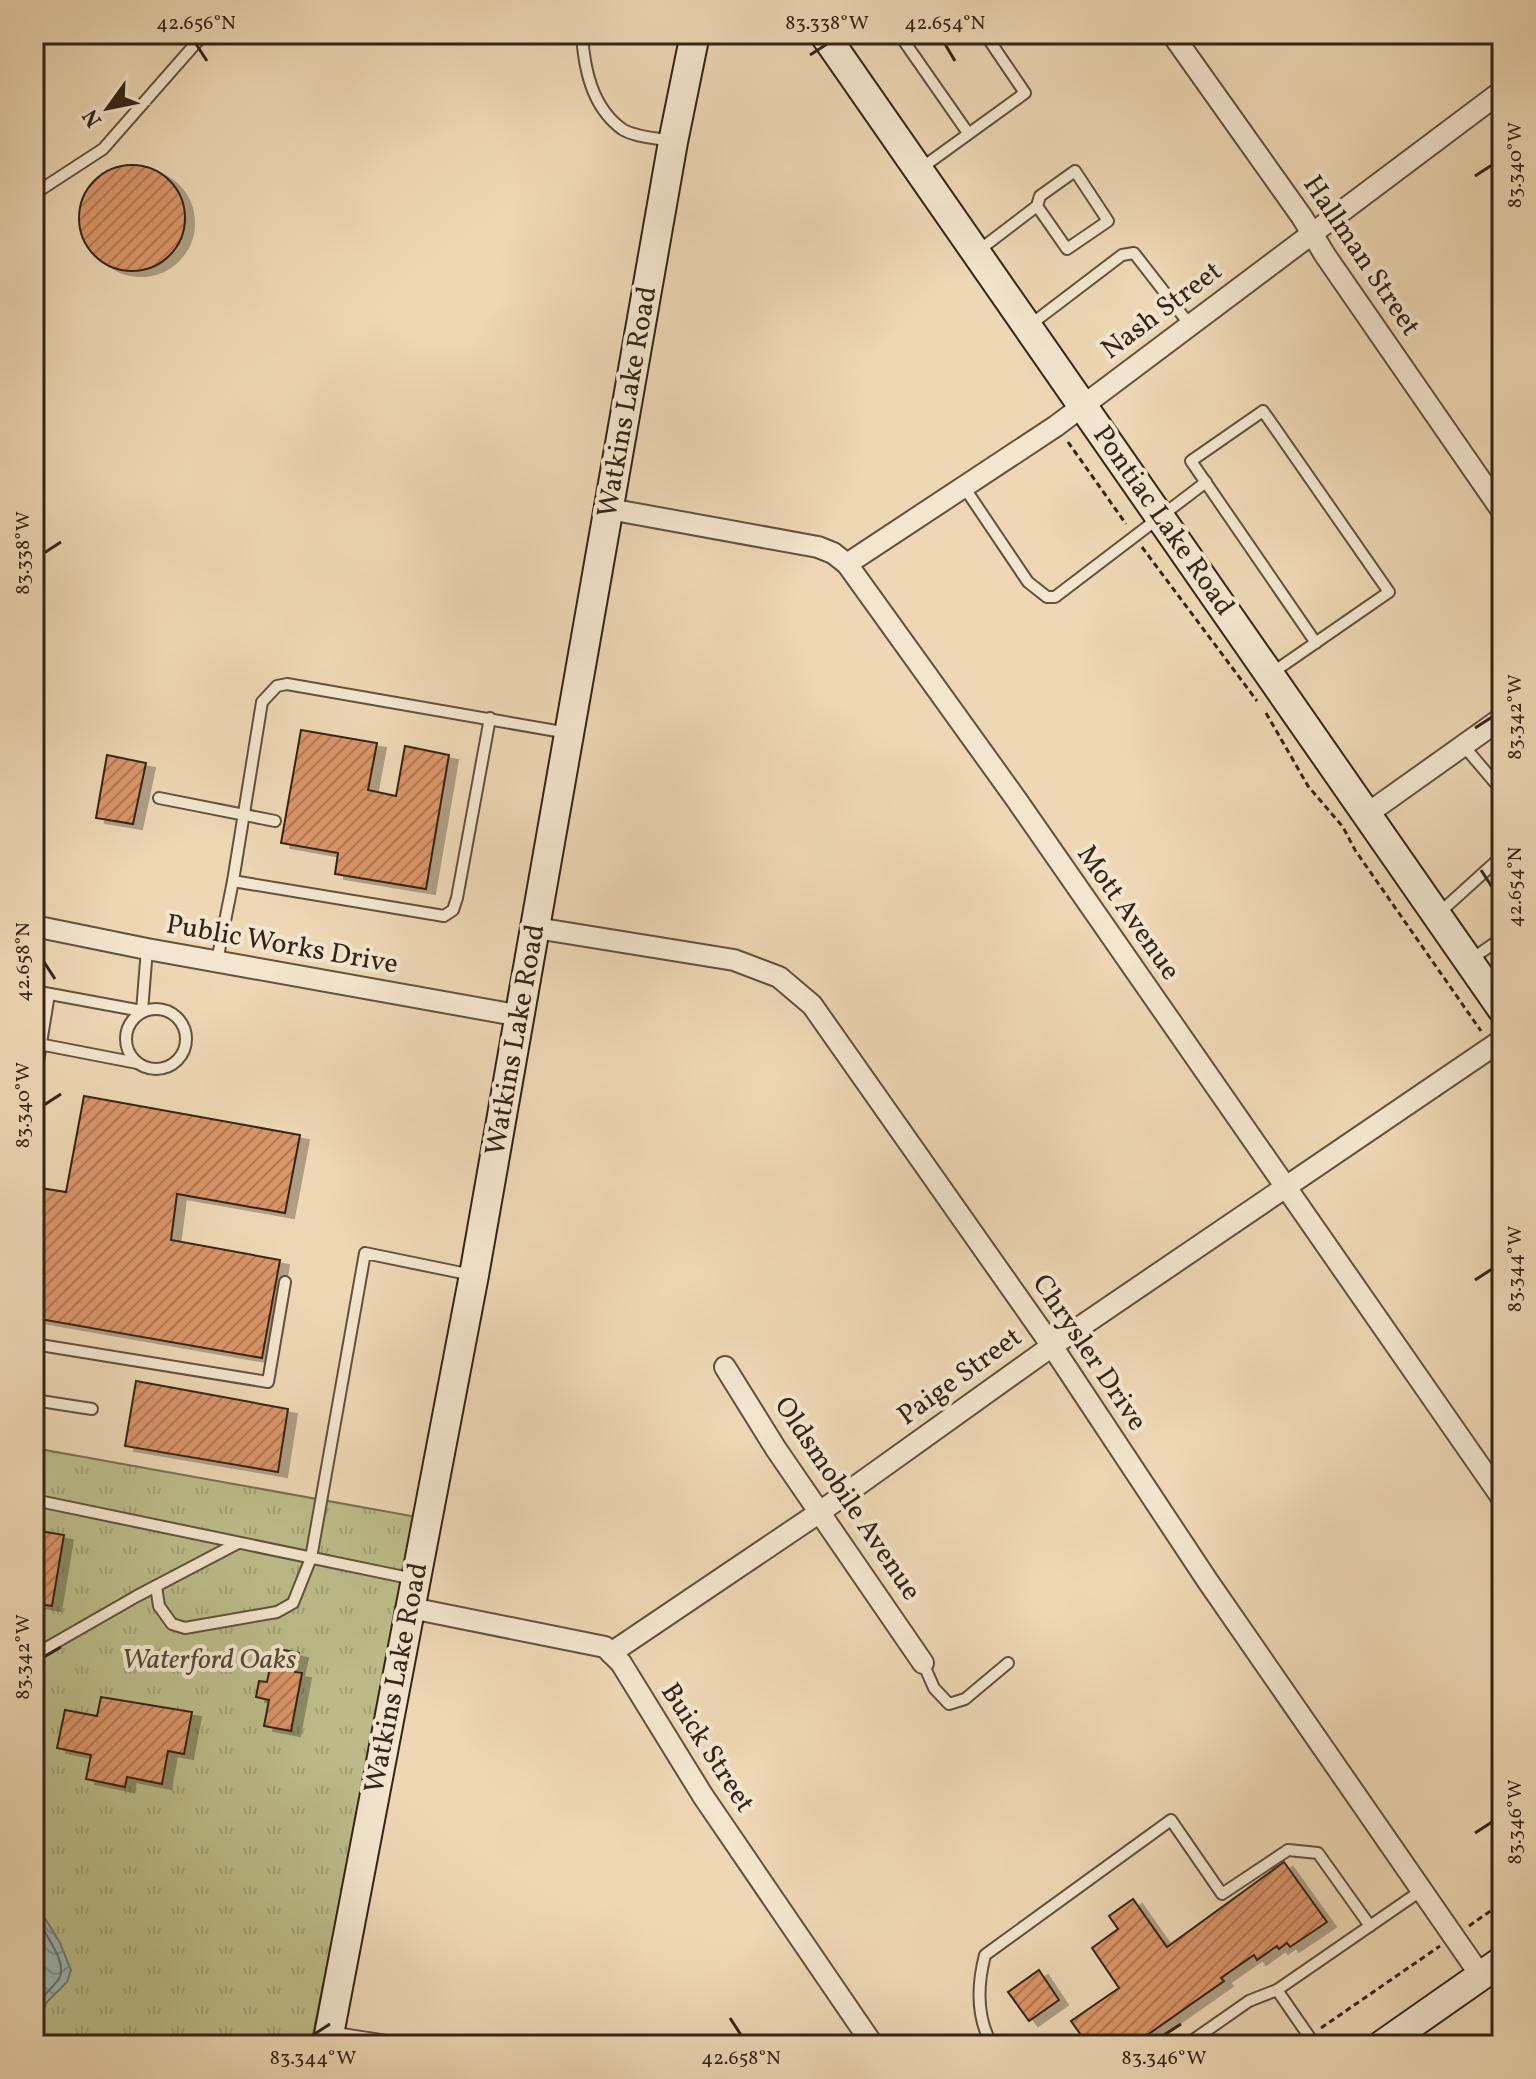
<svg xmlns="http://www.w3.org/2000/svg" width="1536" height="2079" viewBox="0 0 1536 2079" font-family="Vollkorn,serif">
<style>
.park{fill:url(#park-tufts);stroke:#787050;stroke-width:2}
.water{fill:url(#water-waves);stroke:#727c76;stroke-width:2}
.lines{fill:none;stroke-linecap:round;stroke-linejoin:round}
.shore{stroke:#686e66;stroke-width:2}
.building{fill:url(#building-hatch);stroke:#342417;stroke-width:2;filter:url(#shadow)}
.lane-casing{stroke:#62513e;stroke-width:14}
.street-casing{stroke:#62513e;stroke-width:24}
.secondary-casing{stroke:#342417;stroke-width:32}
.path{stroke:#342417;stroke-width:3;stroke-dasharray:6 4;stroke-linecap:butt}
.lane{stroke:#f3e5ce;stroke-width:10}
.street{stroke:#f3e5ce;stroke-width:20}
.secondary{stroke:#f3e5ce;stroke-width:28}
.ticks{fill:none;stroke:#342417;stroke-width:3}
.labels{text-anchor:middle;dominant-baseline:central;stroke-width:8;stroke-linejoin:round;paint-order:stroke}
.street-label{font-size:28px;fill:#342417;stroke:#f3e5ce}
.park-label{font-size:28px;font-style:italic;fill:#564a34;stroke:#f3e5ce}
.neatline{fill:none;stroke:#342417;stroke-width:3}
.ticks-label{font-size:20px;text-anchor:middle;fill:#342417}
</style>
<defs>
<pattern id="park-tufts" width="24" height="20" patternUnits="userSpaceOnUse" patternTransform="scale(2)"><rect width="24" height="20" fill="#bcbd8a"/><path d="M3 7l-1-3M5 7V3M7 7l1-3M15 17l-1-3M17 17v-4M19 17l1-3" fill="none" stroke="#a2a276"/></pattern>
<pattern id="water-waves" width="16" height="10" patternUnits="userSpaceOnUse" patternTransform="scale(2)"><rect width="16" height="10" fill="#9bb7b6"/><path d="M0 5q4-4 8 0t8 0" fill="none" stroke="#7f9593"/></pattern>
<pattern id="building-hatch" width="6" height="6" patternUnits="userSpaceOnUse" patternTransform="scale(2)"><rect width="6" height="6" fill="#da9568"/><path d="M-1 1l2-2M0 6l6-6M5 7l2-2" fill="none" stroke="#b27955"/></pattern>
<filter id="shadow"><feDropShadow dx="9" dy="5" stdDeviation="0" flood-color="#0004"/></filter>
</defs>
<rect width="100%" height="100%" fill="#edd7b4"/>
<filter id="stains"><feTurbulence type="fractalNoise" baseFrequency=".0025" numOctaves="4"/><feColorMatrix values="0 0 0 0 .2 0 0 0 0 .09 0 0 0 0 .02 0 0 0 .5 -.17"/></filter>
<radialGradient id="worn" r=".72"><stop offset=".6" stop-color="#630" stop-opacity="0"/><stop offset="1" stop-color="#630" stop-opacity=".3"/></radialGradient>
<!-- park -->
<path class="park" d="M34 1448 417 1517 311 2045H34Z"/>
<!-- water -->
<path class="water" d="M34 1917 45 1918 60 1943 71 1970 67 1982 47 2002 35 2028Z"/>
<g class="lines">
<!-- shore -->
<path class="shore" d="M34 1925 42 1927C49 1940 69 1967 58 1980 49 1992 40 1997 34 2011"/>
</g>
<!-- building -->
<g class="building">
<circle cx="132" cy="218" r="53"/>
<path d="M301 730 377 743 368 790 396 796 405 746 449 755 426 889 335 874 338 853 281 843Z"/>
<path d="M107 755 146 763 133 824 96 818Z"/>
<path d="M84 1096 300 1135 285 1213 177 1194 171 1240 280 1260 262 1358 34 1318V1187L66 1192Z"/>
<path d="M136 1381 288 1409 278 1472 125 1446Z"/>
<path d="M34 1530 64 1535 52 1606 34 1603Z"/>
<path d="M274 1648 299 1653 295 1672 302 1673 291 1731 264 1726 269 1700 256 1697 259 1681 267 1682Z"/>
<path d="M101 1697 192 1712 184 1754 168 1751 162 1784 127 1777 125 1787 86 1779 91 1755 57 1748 65 1710 97 1716Z"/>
<path d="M1284 1862 1327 1922 1290 1947 1287 1943 1279 1949 1277 1946 1257 1960 1254 1955 1221 1978 1224 1981 1133 2045H1088L1071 2021 1119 1988 1092 1948 1118 1929 1109 1916 1133 1899 1167 1947Z"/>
<path d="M1039 1970 1059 2000 1029 2021 1008 1992Z"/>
</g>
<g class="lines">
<defs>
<g id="lane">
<path d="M582 34C584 69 592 107 622 129 634 137 657 138 671 141"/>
<path d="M899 34 968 133"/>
<path d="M920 169 1025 93 985 34"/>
<path d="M34 194 103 149 204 34"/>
<path d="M978 251 1037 206 1040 196 1075 171 1108 221 1067 249 1037 206"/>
<path d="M1030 325 1122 255 1134 253 1190 325"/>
<path d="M964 487 1028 582 1047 597H1055L1206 482"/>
<path d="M1272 673 1389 592 1263 411 1191 461 1316 643"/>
<path d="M1463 745 1502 791"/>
<path d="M159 798 275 821"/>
<path d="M233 881 444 916 453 910 457 898 490 718"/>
<path d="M1438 914 1502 856"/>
<path d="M1470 960 1502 938"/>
<path d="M217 961 233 881 262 702 277 686 287 684 568 733"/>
<path d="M34 991 142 1011 147 949"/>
<circle cx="156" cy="1039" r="30"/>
<path d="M34 1043 137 1063"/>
<path d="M34 1086 49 994"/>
<path d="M34 1344 268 1382 285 1282"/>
<path d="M34 1400 92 1409"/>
<path d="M34 1500 414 1579"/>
<path d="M156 1586 159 1606 172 1624 185 1628 277 1612 293 1603 311 1558 365 1253 472 1275"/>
<path d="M34 1655 137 1596 238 1543"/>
<path d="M923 1663 934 1688 949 1704 965 1699 1008 1663"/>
<path d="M1277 1990 1315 2045"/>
<path d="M992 2045C976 2017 977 1986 985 1955L1171 1820 1222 1894 1288 1850 1318 1853 1370 1926"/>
<path d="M1186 2045 1249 2001 1277 1990 1422 1890"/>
</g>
<g id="street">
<path d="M1172 34 1302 217 1325 255 1502 511"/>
<path d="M609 509 818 547 833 553 847 564 1016 799 1502 1498"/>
<path d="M847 564 1056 426 1502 91"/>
<path d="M1367 814 1502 718"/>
<path d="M34 926 147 949 521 1016"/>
<path d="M536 928 734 960 779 977 812 1005 1052 1346 1207 1580 1481 1976"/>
<path d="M725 1367 776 1449 923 1663"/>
<path d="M411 1608 605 1647 621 1663 703 1796 873 2045"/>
<path d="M611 1653 820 1512 1052 1346 1502 1040"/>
<path d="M329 2037 381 2045"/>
</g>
<g id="secondary">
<path d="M824 34 1502 1009"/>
<path d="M327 2045 474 1275 673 142 695 34"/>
<path d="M1382 2045 1502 1961"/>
</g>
</defs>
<!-- lane casing -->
<use href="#lane" class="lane-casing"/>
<!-- street casing -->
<use href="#street" class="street-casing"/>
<!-- secondary casing -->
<use href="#secondary" class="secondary-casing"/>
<!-- path -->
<g class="path">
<path d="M1068 442 1126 524"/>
<path d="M1142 547 1257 701"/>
<path d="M1266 713 1308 786 1343 827 1355 850 1481 1031"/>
<path d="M1469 1926 1502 1903"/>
<path d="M1321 2028 1440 1946"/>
</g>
<!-- lane -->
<use href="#lane" class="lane"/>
<!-- street -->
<use href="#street" class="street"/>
<!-- secondary -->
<use href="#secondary" class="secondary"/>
</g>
<!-- ticks -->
<path class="ticks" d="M196 44 207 61M945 44 955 61M810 55 827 44M1475 176 1492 165M44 553 61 542M1475 728 1492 717M1481 870 1492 887M44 962 55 979M44 1105 61 1094M1475 1280 1492 1269M44 1657 61 1647M1475 1833 1492 1822M730 2018 741 2035M313 2035 330 2024M1164 2035 1181 2024"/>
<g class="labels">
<!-- street labels -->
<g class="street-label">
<text transform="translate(1361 256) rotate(56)">Hallman Street</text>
<text transform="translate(1162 311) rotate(-37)">Nash Street</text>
<text transform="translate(628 402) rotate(-80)">Watkins Lake Road</text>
<text transform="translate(1163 521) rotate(55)">Pontiac Lake Road</text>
<text transform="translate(1128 913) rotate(55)">Mott Avenue</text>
<text transform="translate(282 945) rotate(10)">Public Works Drive</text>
<text transform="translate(516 1040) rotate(-80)">Watkins Lake Road</text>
<text transform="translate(1089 1353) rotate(56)">Chrysler Drive</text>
<text transform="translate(960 1377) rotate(-36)">Paige Street</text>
<text transform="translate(847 1499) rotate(56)">Oldsmobile Avenue</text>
<text transform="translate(397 1678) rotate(-79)">Watkins Lake Road</text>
<text transform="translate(707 1748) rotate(57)">Buick Street</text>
</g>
<!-- park labels -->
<g class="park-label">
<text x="209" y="1660">Waterford Oaks</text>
</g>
</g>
<!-- margin -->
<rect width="1536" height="2079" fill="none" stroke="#edd7b4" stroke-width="88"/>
<!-- north arrow -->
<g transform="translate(108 108) rotate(237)" stroke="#f3e5ce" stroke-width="6" paint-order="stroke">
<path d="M0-6L14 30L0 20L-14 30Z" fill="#342417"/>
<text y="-12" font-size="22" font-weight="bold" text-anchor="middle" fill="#342417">N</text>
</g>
<rect x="44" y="44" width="1448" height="1991" class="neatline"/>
<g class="ticks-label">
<text x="196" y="29">42.656°N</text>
<text x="827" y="29">83.338°W</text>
<text x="945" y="29">42.654°N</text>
<text transform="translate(1514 165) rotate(-90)" y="7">83.340°W</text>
<text transform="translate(22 553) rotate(-90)" y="7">83.338°W</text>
<text transform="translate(1514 717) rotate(-90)" y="7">83.342°W</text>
<text transform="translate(1514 887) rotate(-90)" y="7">42.654°N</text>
<text transform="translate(22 962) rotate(-90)" y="7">42.658°N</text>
<text transform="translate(22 1105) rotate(-90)" y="7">83.340°W</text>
<text transform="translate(1514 1269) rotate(-90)" y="7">83.344°W</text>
<text transform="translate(22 1657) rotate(-90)" y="7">83.342°W</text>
<text transform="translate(1514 1822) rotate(-90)" y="7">83.346°W</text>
<text x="313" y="2064">83.344°W</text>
<text x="741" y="2064">42.658°N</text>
<text x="1164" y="2064">83.346°W</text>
</g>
<rect width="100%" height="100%" filter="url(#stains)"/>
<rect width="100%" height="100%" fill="url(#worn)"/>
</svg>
